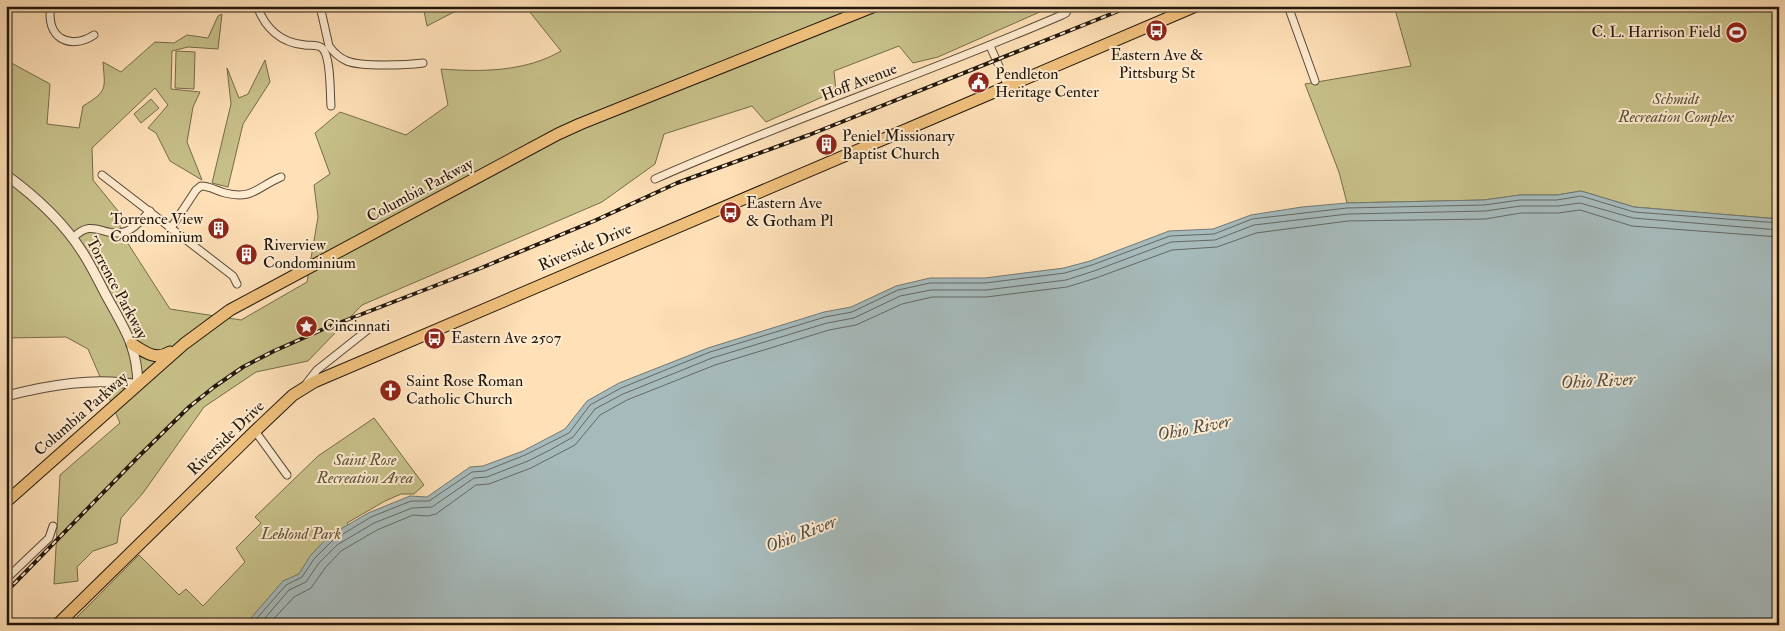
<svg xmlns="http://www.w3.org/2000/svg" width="1785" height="631" viewBox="0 0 1785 631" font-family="'IM FELL Double Pica',serif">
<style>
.green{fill:#c7c089;stroke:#746c4a}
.water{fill:#a6babb;stroke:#717975}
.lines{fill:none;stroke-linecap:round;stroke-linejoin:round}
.shore{stroke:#646864;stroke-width:1}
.minor-casing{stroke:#584937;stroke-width:9}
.tertiary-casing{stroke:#584937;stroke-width:11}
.primary-casing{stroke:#21170c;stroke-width:13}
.trunk-casing{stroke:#21170c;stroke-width:13}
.minor{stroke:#ffebd0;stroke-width:7}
.tertiary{stroke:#ffebd0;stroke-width:9}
.primary{stroke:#f0c07c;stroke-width:11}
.trunk{stroke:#f0c07c;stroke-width:11}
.rail-casing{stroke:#21170c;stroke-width:4}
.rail{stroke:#ffebd0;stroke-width:2;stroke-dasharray:5.5;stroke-linecap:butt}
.labels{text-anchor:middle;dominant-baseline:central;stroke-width:4;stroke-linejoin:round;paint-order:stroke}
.poi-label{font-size:16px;fill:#21170c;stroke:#ffebd0;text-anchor:start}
.street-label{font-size:16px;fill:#21170c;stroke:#ffebd0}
.park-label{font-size:16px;font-style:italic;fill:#5b5238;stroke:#ffebd0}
.water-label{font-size:18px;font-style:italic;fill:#505049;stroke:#ffebd0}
</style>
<rect width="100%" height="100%" fill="#ffe0b7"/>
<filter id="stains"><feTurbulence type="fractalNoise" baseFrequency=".004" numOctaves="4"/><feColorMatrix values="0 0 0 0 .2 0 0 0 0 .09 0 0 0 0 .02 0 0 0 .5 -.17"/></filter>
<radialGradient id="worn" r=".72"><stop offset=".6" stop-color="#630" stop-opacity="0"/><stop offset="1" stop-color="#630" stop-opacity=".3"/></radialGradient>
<!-- green -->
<g class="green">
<path d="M423 6H473L452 13 427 26Z"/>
<path d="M525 6H1039L1042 11 938 57 913 63 899 46 834 71 836 91 766 122 752 106 664 134 655 164 602 202 362 305 308 361 256 372 204 407 143 493 121 518 117 543 93 551 77 567 78 581 54 584 60 475 120 423 88 349 66 337 6 338V60L50 84 47 124 79 128 83 106C108 91 105 89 103 62L121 72 155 42 174 43 187 35 208 38 218 16 222 14 218 49 188 47 172 51 171 89 200 92 193 107 187 142 202 180 170 161 156 133 148 128 168 105 155 88 92 148 93 180 118 211 119 224 127 242 170 309 241 320 307 282 318 217 314 185 330 174 315 133 340 112 406 135 448 105 441 69C481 72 525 72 561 51Z"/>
<path d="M1394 6H1779V219L1634 207 1581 191 1557 195H1520L1484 200 1347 203 1339 172 1305 84 1411 66Z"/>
<path d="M176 51 195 52 194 89 175 88Z"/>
<path d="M265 60 270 82 243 124 228 187 212 183 231 104 227 68 239 98 248 94Z"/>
<path d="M151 99 159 108 141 123 134 114Z"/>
<path d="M374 418 424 485 414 494H401L385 501 347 523 359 540 245 625H69L139 555 179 595 186 589 203 606 245 562 236 548 261 523 255 517 318 456Z"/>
</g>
<!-- water -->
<path class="water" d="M1581 191 1634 207 1779 219V625H245L283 581 299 574 310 556 329 536 368 513 410 496 427 497 470 467 483 466 523 451 565 429 587 401 619 383 708 348 824 312 851 307 896 286 930 278H985L1064 268 1090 261 1169 231 1213 229 1251 215 1302 207 1347 203 1484 200 1520 195H1557Z"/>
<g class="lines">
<!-- shore -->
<g class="shore">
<path d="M251 625 286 585 302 577 314 559 333 540 371 517 411 501H429L472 472 485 471 525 455 569 433 590 405 621 388 710 352 825 317 852 312 898 290 930 283H985L1065 273 1092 265 1170 236 1214 234 1252 219 1347 208 1484 205 1520 200H1557L1581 196 1634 212 1779 223"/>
<path d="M259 625 289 590 306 582 319 563 337 545 374 523 412 508 432 507 474 478 487 477 528 461 550 450 573 437 595 409 623 394 712 358 827 323 854 318 900 296 931 290H986L1066 280 1094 271 1171 242 1215 240 1254 225 1348 214 1485 211 1521 206H1558L1580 203 1633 218 1779 230"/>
<path d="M268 625 294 597 311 588 325 568 341 551 377 530 413 515 428 516 436 514 476 485 489 484 531 468 575 445 600 415 627 400 715 365 829 330 856 325 902 304 932 297H986L1067 287 1096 278 1172 250 1217 247 1256 233 1348 221 1485 219 1521 213H1558L1580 210 1632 226 1779 237"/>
</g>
<defs>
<g id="minor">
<path d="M51 6C45 37 69 51 94 35"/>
<path d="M257 6C265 28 281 43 305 45 310 46 319 44 323 49 331 58 330 94 331 106"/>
<path d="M320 6 329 46C334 53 340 58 347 61 361 67 408 65 423 63"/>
<path d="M1288 6 1315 81"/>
<path d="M990 46 1008 86"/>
<path d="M102 175 233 276 237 284"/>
<path d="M655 179C788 120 928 73 1062 15L1066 13 1069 6"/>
<path d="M171 228 196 190 201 186C210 186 217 191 225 193 253 200 257 187 281 177"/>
<path d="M73 238C94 216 104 240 127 231 137 227 143 218 150 211"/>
<path d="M306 384 317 370 370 328"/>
<path d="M255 431 287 475"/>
<path d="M6 579 49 538 53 526"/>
</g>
<path id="tertiary" d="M6 175C35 196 64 223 83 253 92 267 99 282 107 297 125 330 137 346 138 385 94 377 49 385 6 396"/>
<path id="primary" d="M57 625 255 431 293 395 314 382 1196 6"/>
<g id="trunk">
<path d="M132 344C145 352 155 361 170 352"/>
<path d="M6 502 184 344 230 310 558 134 580 124 875 6"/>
</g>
</defs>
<!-- minor casing -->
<use href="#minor" class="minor-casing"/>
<!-- tertiary casing -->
<use href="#tertiary" class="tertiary-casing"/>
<!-- primary casing -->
<use href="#primary" class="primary-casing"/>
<!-- trunk casing -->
<use href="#trunk" class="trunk-casing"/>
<!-- minor -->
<use href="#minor" class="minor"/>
<!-- tertiary -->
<use href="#tertiary" class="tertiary"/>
<!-- primary -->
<use href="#primary" class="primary"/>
<!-- trunk -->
<use href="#trunk" class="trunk"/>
<defs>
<path id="rail" d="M6 592 138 457 189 407 214 387 243 367 274 351 326 328 481 268 594 221 677 183 809 135 1131 6"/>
</defs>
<!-- rail casing -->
<use href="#rail" class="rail-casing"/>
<!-- rail -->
<use href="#rail" class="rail"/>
</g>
<!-- icons -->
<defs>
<symbol id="bus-disc" viewBox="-11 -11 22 22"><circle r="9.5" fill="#8f2418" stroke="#ffebd0"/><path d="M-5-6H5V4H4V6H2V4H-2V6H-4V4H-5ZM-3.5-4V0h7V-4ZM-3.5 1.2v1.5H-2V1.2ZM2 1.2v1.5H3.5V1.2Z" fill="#fff"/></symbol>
<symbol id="stadium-disc" viewBox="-11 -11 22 22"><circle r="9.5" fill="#8f2418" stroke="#ffebd0"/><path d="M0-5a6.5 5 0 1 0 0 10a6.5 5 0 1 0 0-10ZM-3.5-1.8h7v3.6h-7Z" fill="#fff"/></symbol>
<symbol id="civic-disc" viewBox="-11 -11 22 22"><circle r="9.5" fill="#8f2418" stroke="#ffebd0"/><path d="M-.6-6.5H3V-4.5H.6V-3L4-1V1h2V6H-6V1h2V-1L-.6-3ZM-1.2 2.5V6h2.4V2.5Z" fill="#fff"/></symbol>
<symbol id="building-disc" viewBox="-11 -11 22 22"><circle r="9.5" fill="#8f2418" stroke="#ffebd0"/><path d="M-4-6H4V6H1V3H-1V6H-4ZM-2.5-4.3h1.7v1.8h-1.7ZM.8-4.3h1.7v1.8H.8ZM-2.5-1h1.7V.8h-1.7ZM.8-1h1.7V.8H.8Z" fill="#fff"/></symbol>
<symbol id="sight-disc" viewBox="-11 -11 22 22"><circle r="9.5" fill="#8f2418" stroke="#ffebd0"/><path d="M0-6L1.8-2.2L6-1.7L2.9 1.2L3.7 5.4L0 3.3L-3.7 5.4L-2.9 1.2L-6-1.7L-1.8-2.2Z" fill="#fff"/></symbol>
<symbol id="church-disc" viewBox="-11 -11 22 22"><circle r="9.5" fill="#8f2418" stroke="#ffebd0"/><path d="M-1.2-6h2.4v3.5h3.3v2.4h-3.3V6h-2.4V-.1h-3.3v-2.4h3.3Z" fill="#fff"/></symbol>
</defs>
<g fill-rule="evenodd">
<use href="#bus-disc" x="1144" y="18" width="25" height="25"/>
<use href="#stadium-disc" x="1724" y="20" width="25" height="25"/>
<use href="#civic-disc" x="966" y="70" width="25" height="25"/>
<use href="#building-disc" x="814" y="132" width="25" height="25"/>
<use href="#bus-disc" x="718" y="200" width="25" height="25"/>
<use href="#building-disc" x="206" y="216" width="25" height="25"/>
<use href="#building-disc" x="234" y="242" width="25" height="25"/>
<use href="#sight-disc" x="294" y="314" width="25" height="25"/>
<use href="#bus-disc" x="422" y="326" width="25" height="25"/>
<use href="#church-disc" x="378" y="378" width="25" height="25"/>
</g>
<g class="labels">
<!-- poi labels -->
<g class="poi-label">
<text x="1721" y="32" text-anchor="end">C. L. Harrison Field</text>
<text x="1157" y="55" text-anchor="middle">Eastern Ave &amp;<tspan x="1157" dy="18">Pittsburg St</tspan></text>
<text x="995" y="74">Pendleton<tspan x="995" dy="18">Heritage Center</tspan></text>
<text x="842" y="136">Peniel Missionary<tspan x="842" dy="18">Baptist Church</tspan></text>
<text x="746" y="203">Eastern Ave<tspan x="746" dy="18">&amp; Gotham Pl</tspan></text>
<text x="203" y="219" text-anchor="end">Torrence View<tspan x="203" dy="18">Condominium</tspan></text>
<text x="263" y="245">Riverview<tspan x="263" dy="18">Condominium</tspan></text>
<text x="323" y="326">Cincinnati</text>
<text x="451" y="338">Eastern Ave 2507</text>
<text x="406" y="381">Saint Rose Roman<tspan x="406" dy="18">Catholic Church</tspan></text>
</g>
<!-- street labels -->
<g class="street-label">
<text transform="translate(859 82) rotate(-21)">Hoff Avenue</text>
<text transform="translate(420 190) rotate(-28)">Columbia Parkway</text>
<text transform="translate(585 247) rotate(-23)">Riverside Drive</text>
<text transform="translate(117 288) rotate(62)">Torrence Parkway</text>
<text transform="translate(81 414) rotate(-41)">Columbia Parkway</text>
<text transform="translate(226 438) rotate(-44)">Riverside Drive</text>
</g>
<!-- park labels -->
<g class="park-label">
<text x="1676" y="99">Schmidt<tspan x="1676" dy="18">Recreation Complex</tspan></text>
<text x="365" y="460">Saint Rose<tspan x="365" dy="18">Recreation Area</tspan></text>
<text x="301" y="534">Leblond Park</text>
</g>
<!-- water labels -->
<g class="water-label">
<text transform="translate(1598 381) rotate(-3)">Ohio River</text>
<text transform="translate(1194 428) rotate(-11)">Ohio River</text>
<text transform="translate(801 534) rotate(-21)">Ohio River</text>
</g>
</g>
<!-- margin -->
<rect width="1785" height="631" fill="none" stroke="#ffe0b7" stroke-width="25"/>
<rect x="8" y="8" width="1770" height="616" fill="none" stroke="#21170c" stroke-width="2.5"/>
<rect x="12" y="12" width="1760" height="606" fill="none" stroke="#21170c"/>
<rect width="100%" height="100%" filter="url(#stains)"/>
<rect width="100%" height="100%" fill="url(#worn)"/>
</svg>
